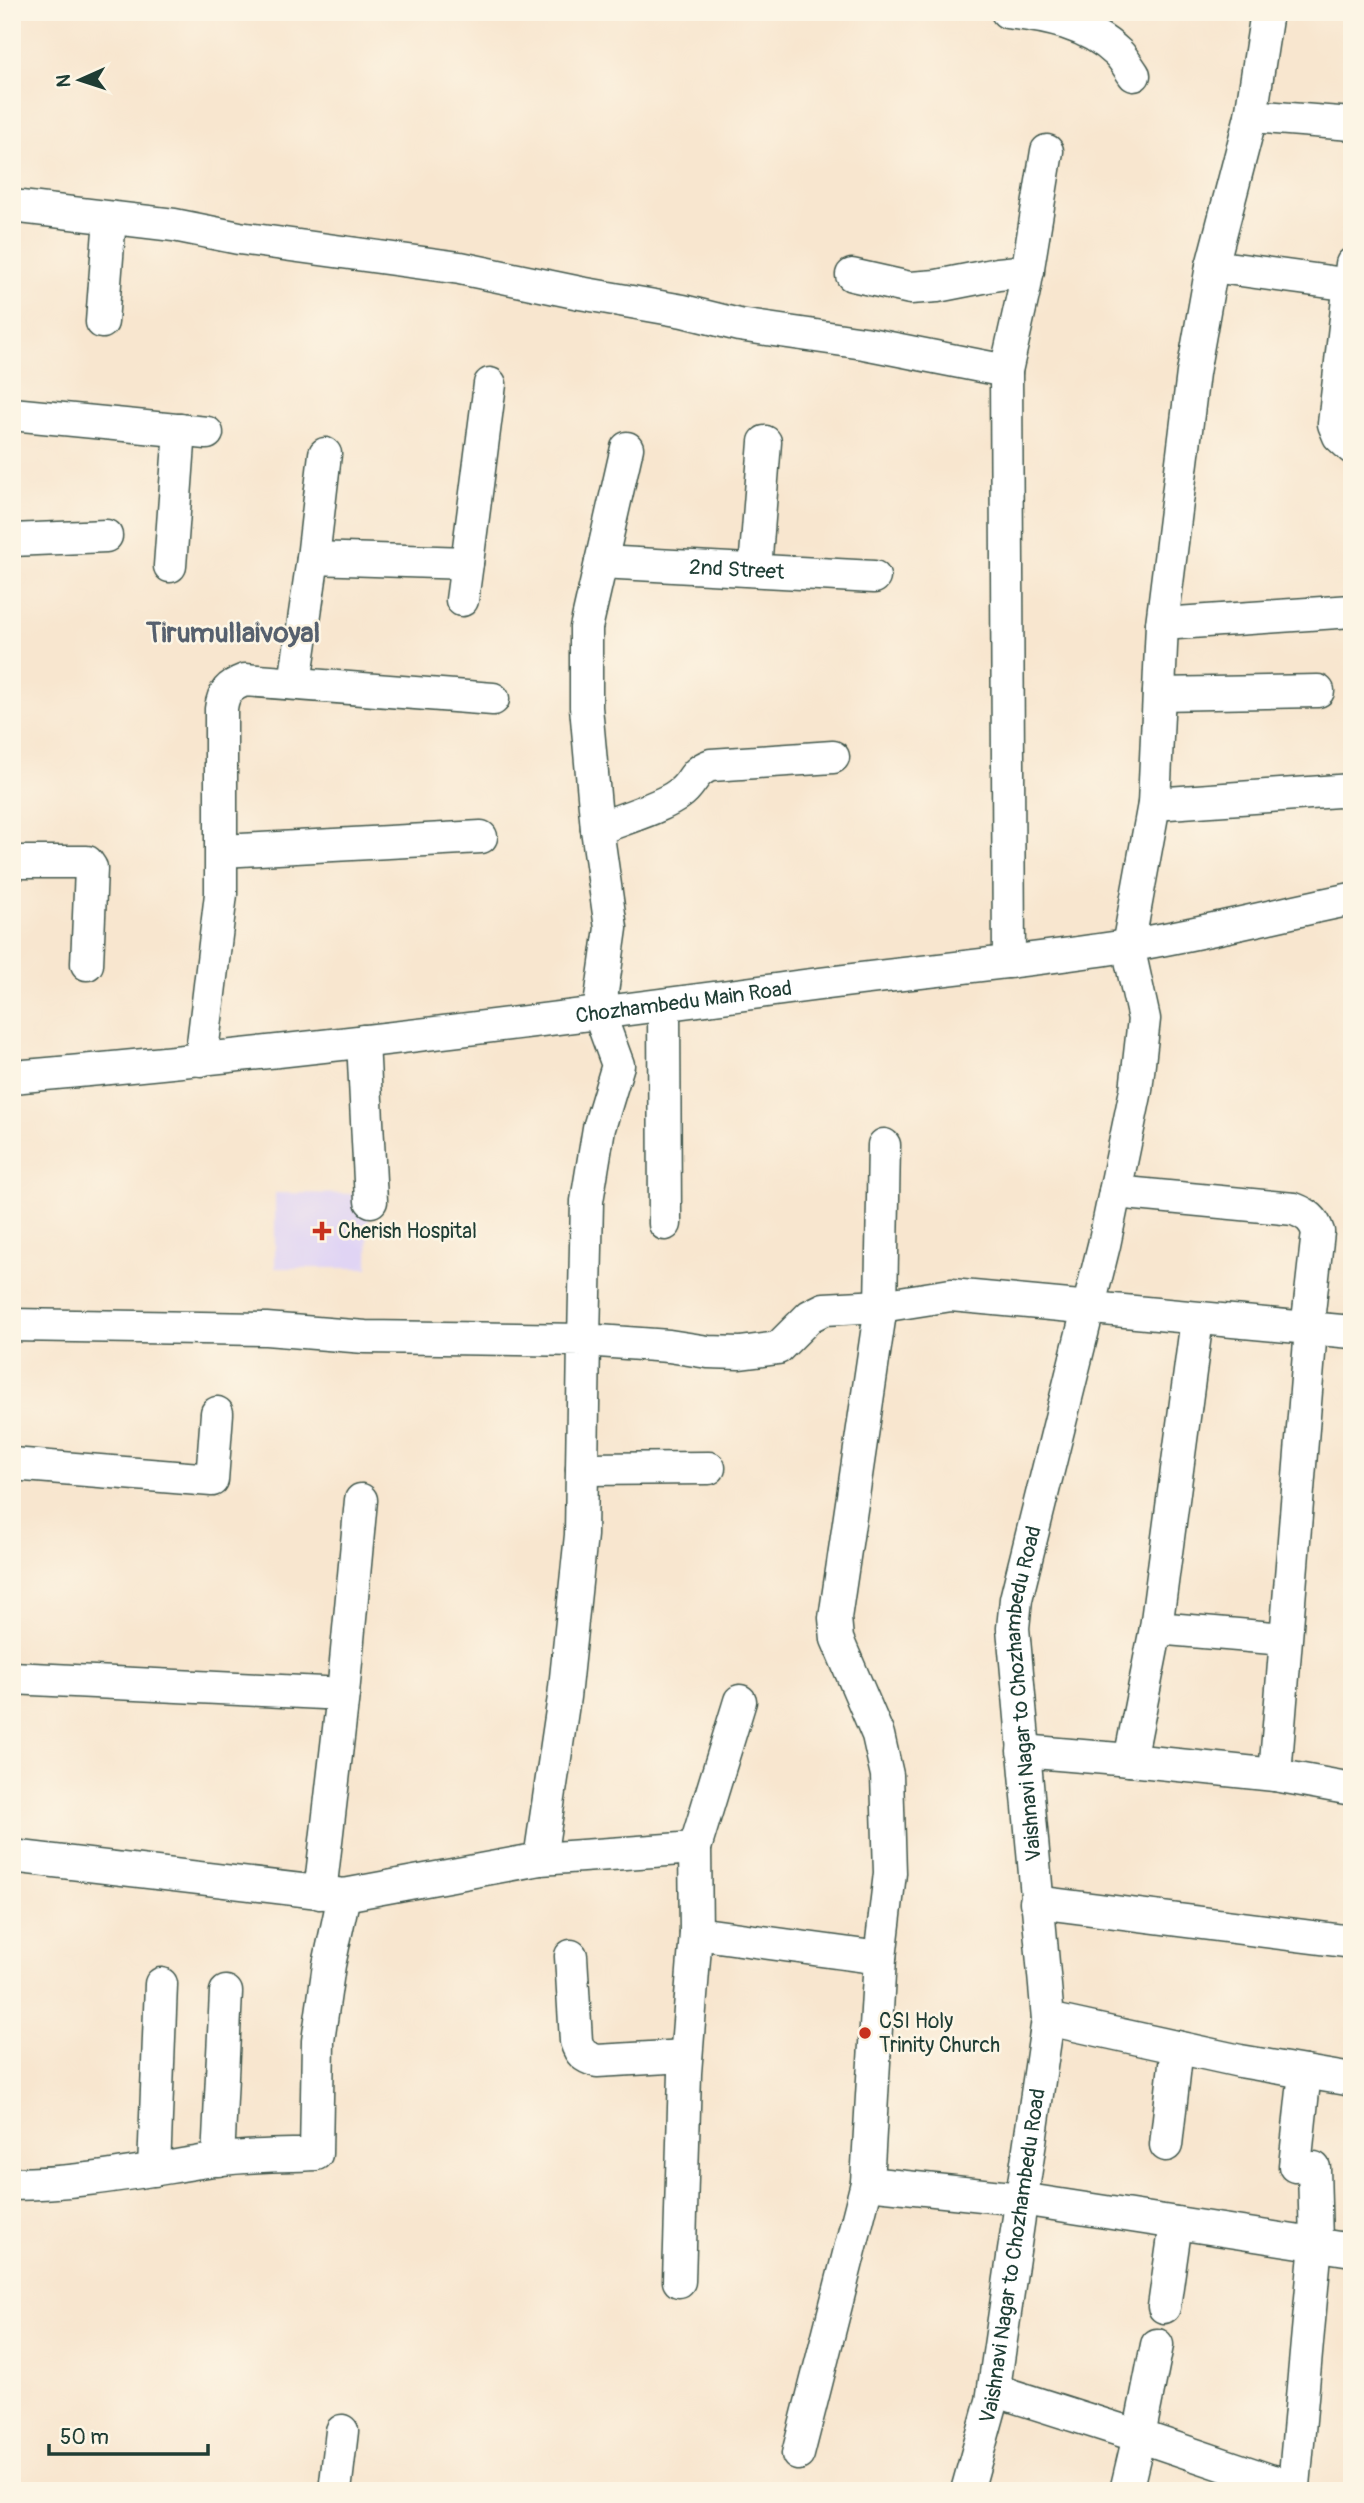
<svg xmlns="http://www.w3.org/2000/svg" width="1364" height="2503" viewBox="0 0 1364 2503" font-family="Pangolin,sans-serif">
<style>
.built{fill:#e0d4f4}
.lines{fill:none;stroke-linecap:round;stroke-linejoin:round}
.minor-casing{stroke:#40564b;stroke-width:35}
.minor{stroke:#fff;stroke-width:32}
.poi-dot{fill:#c8321e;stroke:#fcf5e5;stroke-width:2.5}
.labels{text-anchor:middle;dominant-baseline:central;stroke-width:5;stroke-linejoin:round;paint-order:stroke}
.street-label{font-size:21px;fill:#1f3d34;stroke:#fcf5e5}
.poi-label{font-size:21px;fill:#1f3d34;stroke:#fcf5e5;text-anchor:start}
.district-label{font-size:28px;font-weight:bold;fill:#56606e;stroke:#fcf5e5}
</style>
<rect width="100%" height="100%" fill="#fcf5e5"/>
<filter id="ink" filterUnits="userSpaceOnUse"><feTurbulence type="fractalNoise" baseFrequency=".0143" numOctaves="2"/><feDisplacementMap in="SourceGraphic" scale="14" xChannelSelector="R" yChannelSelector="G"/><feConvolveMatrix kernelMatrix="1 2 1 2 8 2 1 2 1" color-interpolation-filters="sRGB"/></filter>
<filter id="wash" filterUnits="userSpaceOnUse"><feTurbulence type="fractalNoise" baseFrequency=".00686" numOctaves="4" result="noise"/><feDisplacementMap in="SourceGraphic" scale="28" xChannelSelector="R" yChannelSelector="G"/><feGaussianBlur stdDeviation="1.57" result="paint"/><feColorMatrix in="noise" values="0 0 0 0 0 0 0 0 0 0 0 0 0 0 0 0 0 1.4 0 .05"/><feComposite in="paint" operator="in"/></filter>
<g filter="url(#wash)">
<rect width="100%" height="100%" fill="#f8e6cf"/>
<!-- built -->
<path class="built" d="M275 1193 369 1194 368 1268H275Z"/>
</g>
<g filter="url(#ink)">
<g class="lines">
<defs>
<g id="minor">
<path d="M1007 12C1046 16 1088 24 1118 53 1124 59 1129 68 1134 75"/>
<path d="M1251 116 1352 124"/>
<path d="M12 206 174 225 239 238 460 268 580 293 683 311 739 325 864 343 1006 371"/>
<path d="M1352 264 1334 424 1339 436 1352 448"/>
<path d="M1212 266 1352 285"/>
<path d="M852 275 910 288 937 286 998 274 1028 271"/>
<path d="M102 322 110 218"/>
<path d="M12 414 207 433"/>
<path d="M627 448 586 628V707L597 829 611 928 599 1013 618 1065 599 1128 587 1201 584 1340 669 1346 708 1352 740 1353 778 1348 810 1316 824 1309 881 1306 951 1295 1352 1332"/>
<path d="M12 540 106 536"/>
<path d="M313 558 467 563 490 384"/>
<path id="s1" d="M601 562 874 577"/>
<path d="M170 566 180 430"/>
<path d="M755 569 765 442"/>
<path d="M462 600 467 563"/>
<path d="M1162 624 1352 611"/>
<path d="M295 683 313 558 325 454"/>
<path d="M1159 694 1318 691"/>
<path d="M1154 804 1352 790"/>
<path d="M597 829C619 820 663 807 679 794 694 784 691 772 711 765L833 757"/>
<path d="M222 851 481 837"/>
<path d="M12 862H87L91 868 87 964"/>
<path d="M1009 962 1006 371 1025 286 1047 151"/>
<path d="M664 1005 665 1224"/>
<path d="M363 1041 371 1201"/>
<path d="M201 1060 221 894V709C223 692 229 686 245 680L493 699"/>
<path id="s2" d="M12 1077C269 1055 526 1023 782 989 896 973 1012 964 1126 946 1201 934 1277 914 1352 899"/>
<path d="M1115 1192 1294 1209C1307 1214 1314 1219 1318 1232L1309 1312"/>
<path d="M12 1325 266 1329 365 1337 584 1340 581 1535 564 1697 540 1859 344 1895 12 1856"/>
<path d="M1311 1329 1275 1775 1352 1789"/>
<path d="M12 1464 212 1480 217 1413"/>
<path d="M582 1469 709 1468"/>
<path d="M1156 1628 1285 1639"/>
<path d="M12 1678 343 1694"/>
<path d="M1023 1751 1130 1760 1275 1775"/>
<path d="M1130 1760 1156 1628 1197 1319"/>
<path d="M695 1848 740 1701"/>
<path d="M540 1859 695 1848 696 1933 685 2073 679 2281"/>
<path d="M320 1893 343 1694 361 1500"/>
<path d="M1036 1902 1352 1942"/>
<path d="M696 1933 880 1958"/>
<path d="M571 1956 576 2041C580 2054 584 2057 597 2061L686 2056"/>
<path d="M1048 2019 1240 2061 1352 2080"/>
<path d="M1166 2145 1177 2047"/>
<path d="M218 2160 226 1992"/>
<path d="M1295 2166 1305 2072"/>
<path d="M154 2170 161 1984"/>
<path d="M867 2183 1021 2199 1352 2250"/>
<path d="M12 2184C81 2184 147 2170 214 2160 248 2155 282 2156 316 2154L318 2041 329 1965 344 1895"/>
<path d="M1164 2307 1176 2223"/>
<path d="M994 2390 1139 2436 1269 2480 1294 2486 1316 2243 1314 2168"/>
<path d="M798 2454 867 2183 880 1958 890 1873 887 1775 878 1735 837 1639 835 1618 881 1306 884 1145"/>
<path d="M335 2491 342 2431"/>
<path id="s3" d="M967 2491 992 2401 1048 2019 1013 1628 1016 1599 1104 1245 1136 1090 1144 1019 1128 946 1154 804 1162 624 1193 373 1212 266 1251 116 1267 12"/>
<path d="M1126 2491 1139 2436 1157 2345"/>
</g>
</defs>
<!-- minor casing -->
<use href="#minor" class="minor-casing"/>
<!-- minor -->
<use href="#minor" class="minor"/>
</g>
</g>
<!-- markers -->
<g class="poi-dot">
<path d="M318.5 1220.5h7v7h7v7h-7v7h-7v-7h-7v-7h7z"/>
<circle cx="865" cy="2033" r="7"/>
</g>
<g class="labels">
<!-- street labels -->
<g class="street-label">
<text stroke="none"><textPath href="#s1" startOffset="136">2nd Street</textPath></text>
<text stroke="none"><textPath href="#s2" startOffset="676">Chozhambedu Main Road</textPath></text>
<text stroke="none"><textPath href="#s3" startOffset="807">Vaishnavi Nagar to Chozhambedu Road</textPath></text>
<text stroke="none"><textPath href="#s3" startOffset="240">Vaishnavi Nagar to Chozhambedu Road</textPath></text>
</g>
<!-- poi labels -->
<g class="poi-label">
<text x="338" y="1231">Cherish Hospital</text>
<text x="879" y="2021">CSI Holy<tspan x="879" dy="24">Trinity Church</tspan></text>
</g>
<!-- district labels -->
<g class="district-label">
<text x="233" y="633">Tirumullaivoyal</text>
</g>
</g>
<!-- margin -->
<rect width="1364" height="2503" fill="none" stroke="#fcf5e5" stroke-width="42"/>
<!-- north arrow -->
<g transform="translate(80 80) rotate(267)" stroke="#fcf5e5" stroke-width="5" paint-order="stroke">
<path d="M0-5L12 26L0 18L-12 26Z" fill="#1f3d34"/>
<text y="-10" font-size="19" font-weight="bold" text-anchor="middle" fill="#1f3d34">N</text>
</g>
<!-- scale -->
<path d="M49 2444v10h159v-10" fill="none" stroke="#1f3d34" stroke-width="3.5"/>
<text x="60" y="2444" font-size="21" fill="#1f3d34" stroke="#fcf5e5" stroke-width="5" paint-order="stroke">50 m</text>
</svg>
